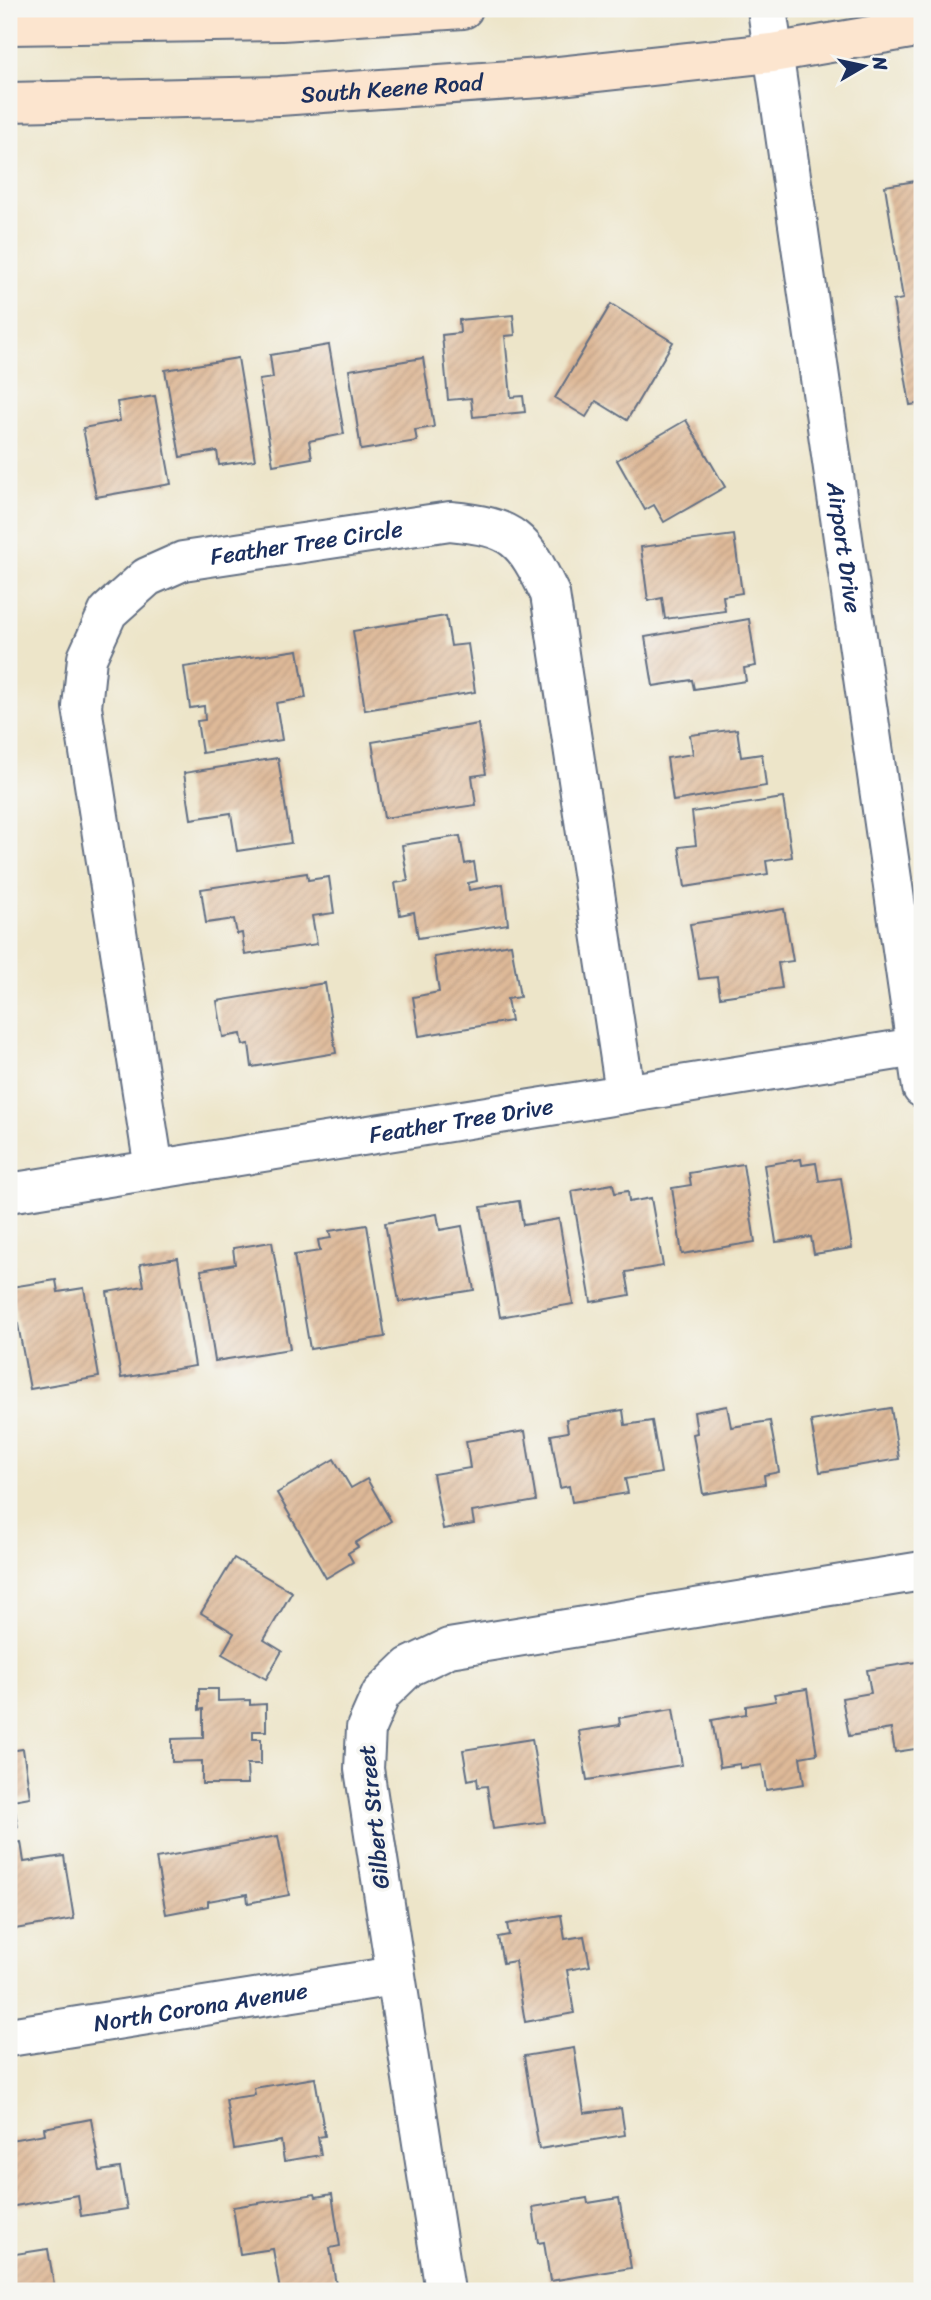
<svg xmlns="http://www.w3.org/2000/svg" width="931" height="2300" viewBox="0 0 931 2300" font-family="Sriracha,sans-serif">
<style>
.building{fill:url(#building-hatch)}
.lines{fill:none;stroke-linecap:round;stroke-linejoin:round}
.minor-casing{stroke:#646f83;stroke-width:42}
.secondary-casing{stroke:#646f83;stroke-width:42}
.minor{stroke:#fff;stroke-width:38}
.secondary{stroke:#fce5cf;stroke-width:38}
.labels{text-anchor:middle;dominant-baseline:central;stroke-width:7;stroke-linejoin:round;paint-order:stroke}
.street-label{font-size:23px;fill:#1b2f5e;stroke:#f6f6f2}
</style>
<defs>
<pattern id="building-hatch" width="6" height="6" patternUnits="userSpaceOnUse" patternTransform="scale(1.75)"><rect width="6" height="6" fill="#deb998"/><path d="M-1 1l2-2M0 6l6-6M5 7l2-2" fill="none" stroke="#be9f85"/></pattern>
</defs>
<rect width="100%" height="100%" fill="#f6f6f2"/>
<filter id="ink" filterUnits="userSpaceOnUse"><feTurbulence type="fractalNoise" baseFrequency=".0143" numOctaves="2"/><feDisplacementMap in="SourceGraphic" scale="14" xChannelSelector="R" yChannelSelector="G"/><feConvolveMatrix kernelMatrix="1 2 1 2 8 2 1 2 1" color-interpolation-filters="sRGB"/></filter>
<filter id="wash" filterUnits="userSpaceOnUse"><feTurbulence type="fractalNoise" baseFrequency=".00686" numOctaves="4" result="noise"/><feDisplacementMap in="SourceGraphic" scale="28" xChannelSelector="R" yChannelSelector="G"/><feGaussianBlur stdDeviation="1.57" result="paint"/><feColorMatrix in="noise" values="0 0 0 0 0 0 0 0 0 0 0 0 0 0 0 0 0 1.4 0 .05"/><feComposite in="paint" operator="in"/></filter>
<g filter="url(#wash)">
<rect width="100%" height="100%" fill="#ede5c9"/>
<g id="blocks">
<!-- building -->
<g class="building">
<path d="M922 180V430H921L917 404 910 405 893 301 903 299 885 186Z"/>
<path d="M611 304 673 342 627 420 596 401 586 417 555 398Z"/>
<path d="M513 315 515 335 505 336 511 397 523 396 525 412 473 417 471 398 448 400 442 335 460 333 459 320Z"/>
<path d="M329 345 344 434 309 441 312 458 273 465 259 380 273 378 270 355Z"/>
<path d="M238 358 255 460 219 465 217 451 180 457 165 370Z"/>
<path d="M423 358 434 427 415 430 417 441 361 450 349 370Z"/>
<path d="M155 396 171 484 96 497 83 428 120 421 117 402Z"/>
<path d="M686 420 725 487 664 522 654 505 645 510 617 460Z"/>
<path d="M734 535 742 593 723 596 725 611 665 619 662 598 648 601 641 547Z"/>
<path d="M446 616 451 646 468 644 475 692 365 710 353 631Z"/>
<path d="M749 619 756 666 744 668 746 681 694 689 692 680 653 686 645 637Z"/>
<path d="M298 650 306 698 276 703 282 740 202 753 197 721 205 720 204 706 190 708 184 667Z"/>
<path d="M478 724 486 774 472 776 476 805 384 818 372 742Z"/>
<path d="M737 729 741 757 762 754 766 786 673 801 667 758 693 754 690 735Z"/>
<path d="M278 758 291 843 237 851 231 813 191 819 184 773Z"/>
<path d="M783 798 792 857 766 861 768 874 685 887 679 847 696 845 692 812Z"/>
<path d="M460 836 465 864 474 862 477 881 468 883 469 890 503 884 508 924 418 938 414 912 400 915 395 883 408 881 402 845Z"/>
<path d="M307 873 308 880 329 877 334 913 312 916 317 944 245 955 242 933 237 934 234 919 206 923 201 889Z"/>
<path d="M784 909 793 961 778 963 782 988 720 997 717 977 699 979 690 924Z"/>
<path d="M511 944 520 997 507 999 511 1021 419 1036 413 997 439 992 434 957Z"/>
<path d="M325 983 336 1053 252 1067 249 1044 243 1045 241 1034 223 1037 217 1001Z"/>
<path d="M801 1159 802 1165 816 1163 819 1181 841 1178 852 1248 814 1254 811 1237 776 1242 764 1165Z"/>
<path d="M743 1164 755 1242 682 1254 672 1188 691 1185 689 1173Z"/>
<path d="M613 1184 615 1193 628 1191 629 1202 651 1198 663 1266 626 1272 630 1295 591 1302 572 1191Z"/>
<path d="M519 1201 523 1225 559 1219 573 1304 500 1317 481 1207Z"/>
<path d="M437 1214 440 1230 462 1226 474 1290 399 1302 385 1223Z"/>
<path d="M367 1225 385 1337 310 1349 294 1255 320 1251 318 1240 331 1238 329 1231Z"/>
<path d="M272 1242 290 1349 215 1361 201 1270 235 1264 233 1248Z"/>
<path d="M178 1258 195 1366 121 1378 107 1292 144 1286 140 1264Z"/>
<path d="M56 1280 58 1292 84 1288 99 1377 30 1389 11 1287Z"/>
<path d="M727 1406 731 1427 770 1421 779 1472 764 1475 765 1484 703 1494 693 1434 697 1433 694 1412Z"/>
<path d="M891 1408 899 1459 820 1472 811 1421Z"/>
<path d="M623 1410 625 1425 652 1421 661 1473 625 1479 628 1493 572 1502 569 1486 560 1488 551 1435 568 1432 566 1419Z"/>
<path d="M525 1431 536 1501 472 1512 474 1524 443 1529 433 1474 470 1468 466 1441Z"/>
<path d="M334 1459 351 1488 367 1479 391 1521 355 1543 358 1547 348 1553 353 1562 326 1578 277 1493Z"/>
<path d="M234 1558 292 1592 264 1640 282 1651 266 1679 222 1654 234 1633 201 1613Z"/>
<path d="M922 1661V1748L895 1752 891 1729 849 1736 842 1698 871 1693 867 1670Z"/>
<path d="M199 1689H218V1701L250 1700V1705L266 1704V1731H253V1739H261V1764H247L248 1784H202V1761L172 1762V1739L203 1738V1709L199 1710Z"/>
<path d="M807 1689 817 1754 800 1757 804 1784 766 1790 762 1765 740 1768V1764L720 1767 712 1720 746 1714V1706L776 1701 774 1694Z"/>
<path d="M673 1709 682 1765 587 1780 579 1731 620 1725 619 1718Z"/>
<path d="M532 1739 545 1822 493 1829 487 1786 478 1787 477 1778 468 1780 463 1750Z"/>
<path d="M23 1749 30 1797 13 1800 18 1827 9 1828V1751Z"/>
<path d="M278 1836 289 1895 248 1903 247 1894 208 1901V1906L166 1914 156 1858Z"/>
<path d="M21 1842 24 1862 64 1856 74 1919 9 1930V1843Z"/>
<path d="M561 1915 565 1939 584 1936 590 1966 567 1970 574 2013 525 2022 515 1961 503 1963 498 1937 509 1935 507 1924Z"/>
<path d="M574 2048 584 2113 621 2108 625 2135 539 2149 524 2056Z"/>
<path d="M315 2078 325 2136 318 2137 321 2155 284 2161 281 2141 234 2149 226 2099 255 2095 254 2088Z"/>
<path d="M91 2119 100 2171 120 2168 127 2209 81 2216 78 2195 9 2207V2153L12 2152 10 2140 45 2134 44 2128Z"/>
<path d="M315 2194 316 2197 332 2194 340 2246 330 2248 337 2291H280L273 2249 240 2254 233 2207Z"/>
<path d="M587 2198 588 2203 619 2198 631 2268 550 2281 544 2242 538 2243 533 2207Z"/>
<path d="M48 2249 55 2291H9V2255Z"/>
</g>
</g>
</g>
<g filter="url(#ink)">
<use href="#blocks" fill-opacity="0" stroke="#646f83" stroke-width="2"/>
<g class="lines">
<defs>
<g id="minor">
<path id="s1" d="M767 9 922 1088"/>
<path id="s2" d="M154 1169 82 707 87 658 108 612 147 577 183 561 450 521C514 527 523 538 550 594L625 1092"/>
<path id="s3" d="M9 1193 916 1047"/>
<path id="s4" d="M9 2037 394 1976"/>
<path d="M445 2291 364 1769 366 1728 381 1694 409 1667 449 1648 922 1571"/>
</g>
<g id="secondary">
<path d="M9 25 282 21 463 9"/>
<path id="s5" d="M9 102 279 96 541 78 772 53 922 27"/>
</g>
</defs>
<!-- minor casing -->
<use href="#minor" class="minor-casing"/>
<!-- secondary casing -->
<use href="#secondary" class="secondary-casing"/>
<!-- minor -->
<use href="#minor" class="minor"/>
<!-- secondary -->
<use href="#secondary" class="secondary"/>
</g>
</g>
<g class="labels">
<!-- street labels -->
<g class="street-label">
<text stroke="none"><textPath href="#s5" startOffset="383">South Keene Road</textPath></text>
<text stroke="none"><textPath href="#s2" startOffset="784">Feather Tree Circle</textPath></text>
<text stroke="none"><textPath href="#s1" startOffset="544">Airport Drive</textPath></text>
<text stroke="none"><textPath href="#s3" startOffset="458">Feather Tree Drive</textPath></text>
<text transform="translate(374 1817) rotate(-96)">Gilbert Street</text>
<text stroke="none"><textPath href="#s4" startOffset="194">North Corona Avenue</textPath></text>
</g>
</g>
<!-- margin -->
<rect width="931" height="2300" fill="none" stroke="#f6f6f2" stroke-width="35"/>
<!-- north arrow -->
<g transform="translate(864 66) rotate(81)" stroke="#f6f6f2" stroke-width="5" paint-order="stroke">
<path d="M0-5L12 26L0 18L-12 26Z" fill="#1b2f5e"/>
<text y="-10" font-size="19" font-weight="bold" text-anchor="middle" fill="#1b2f5e">N</text>
</g>
</svg>
